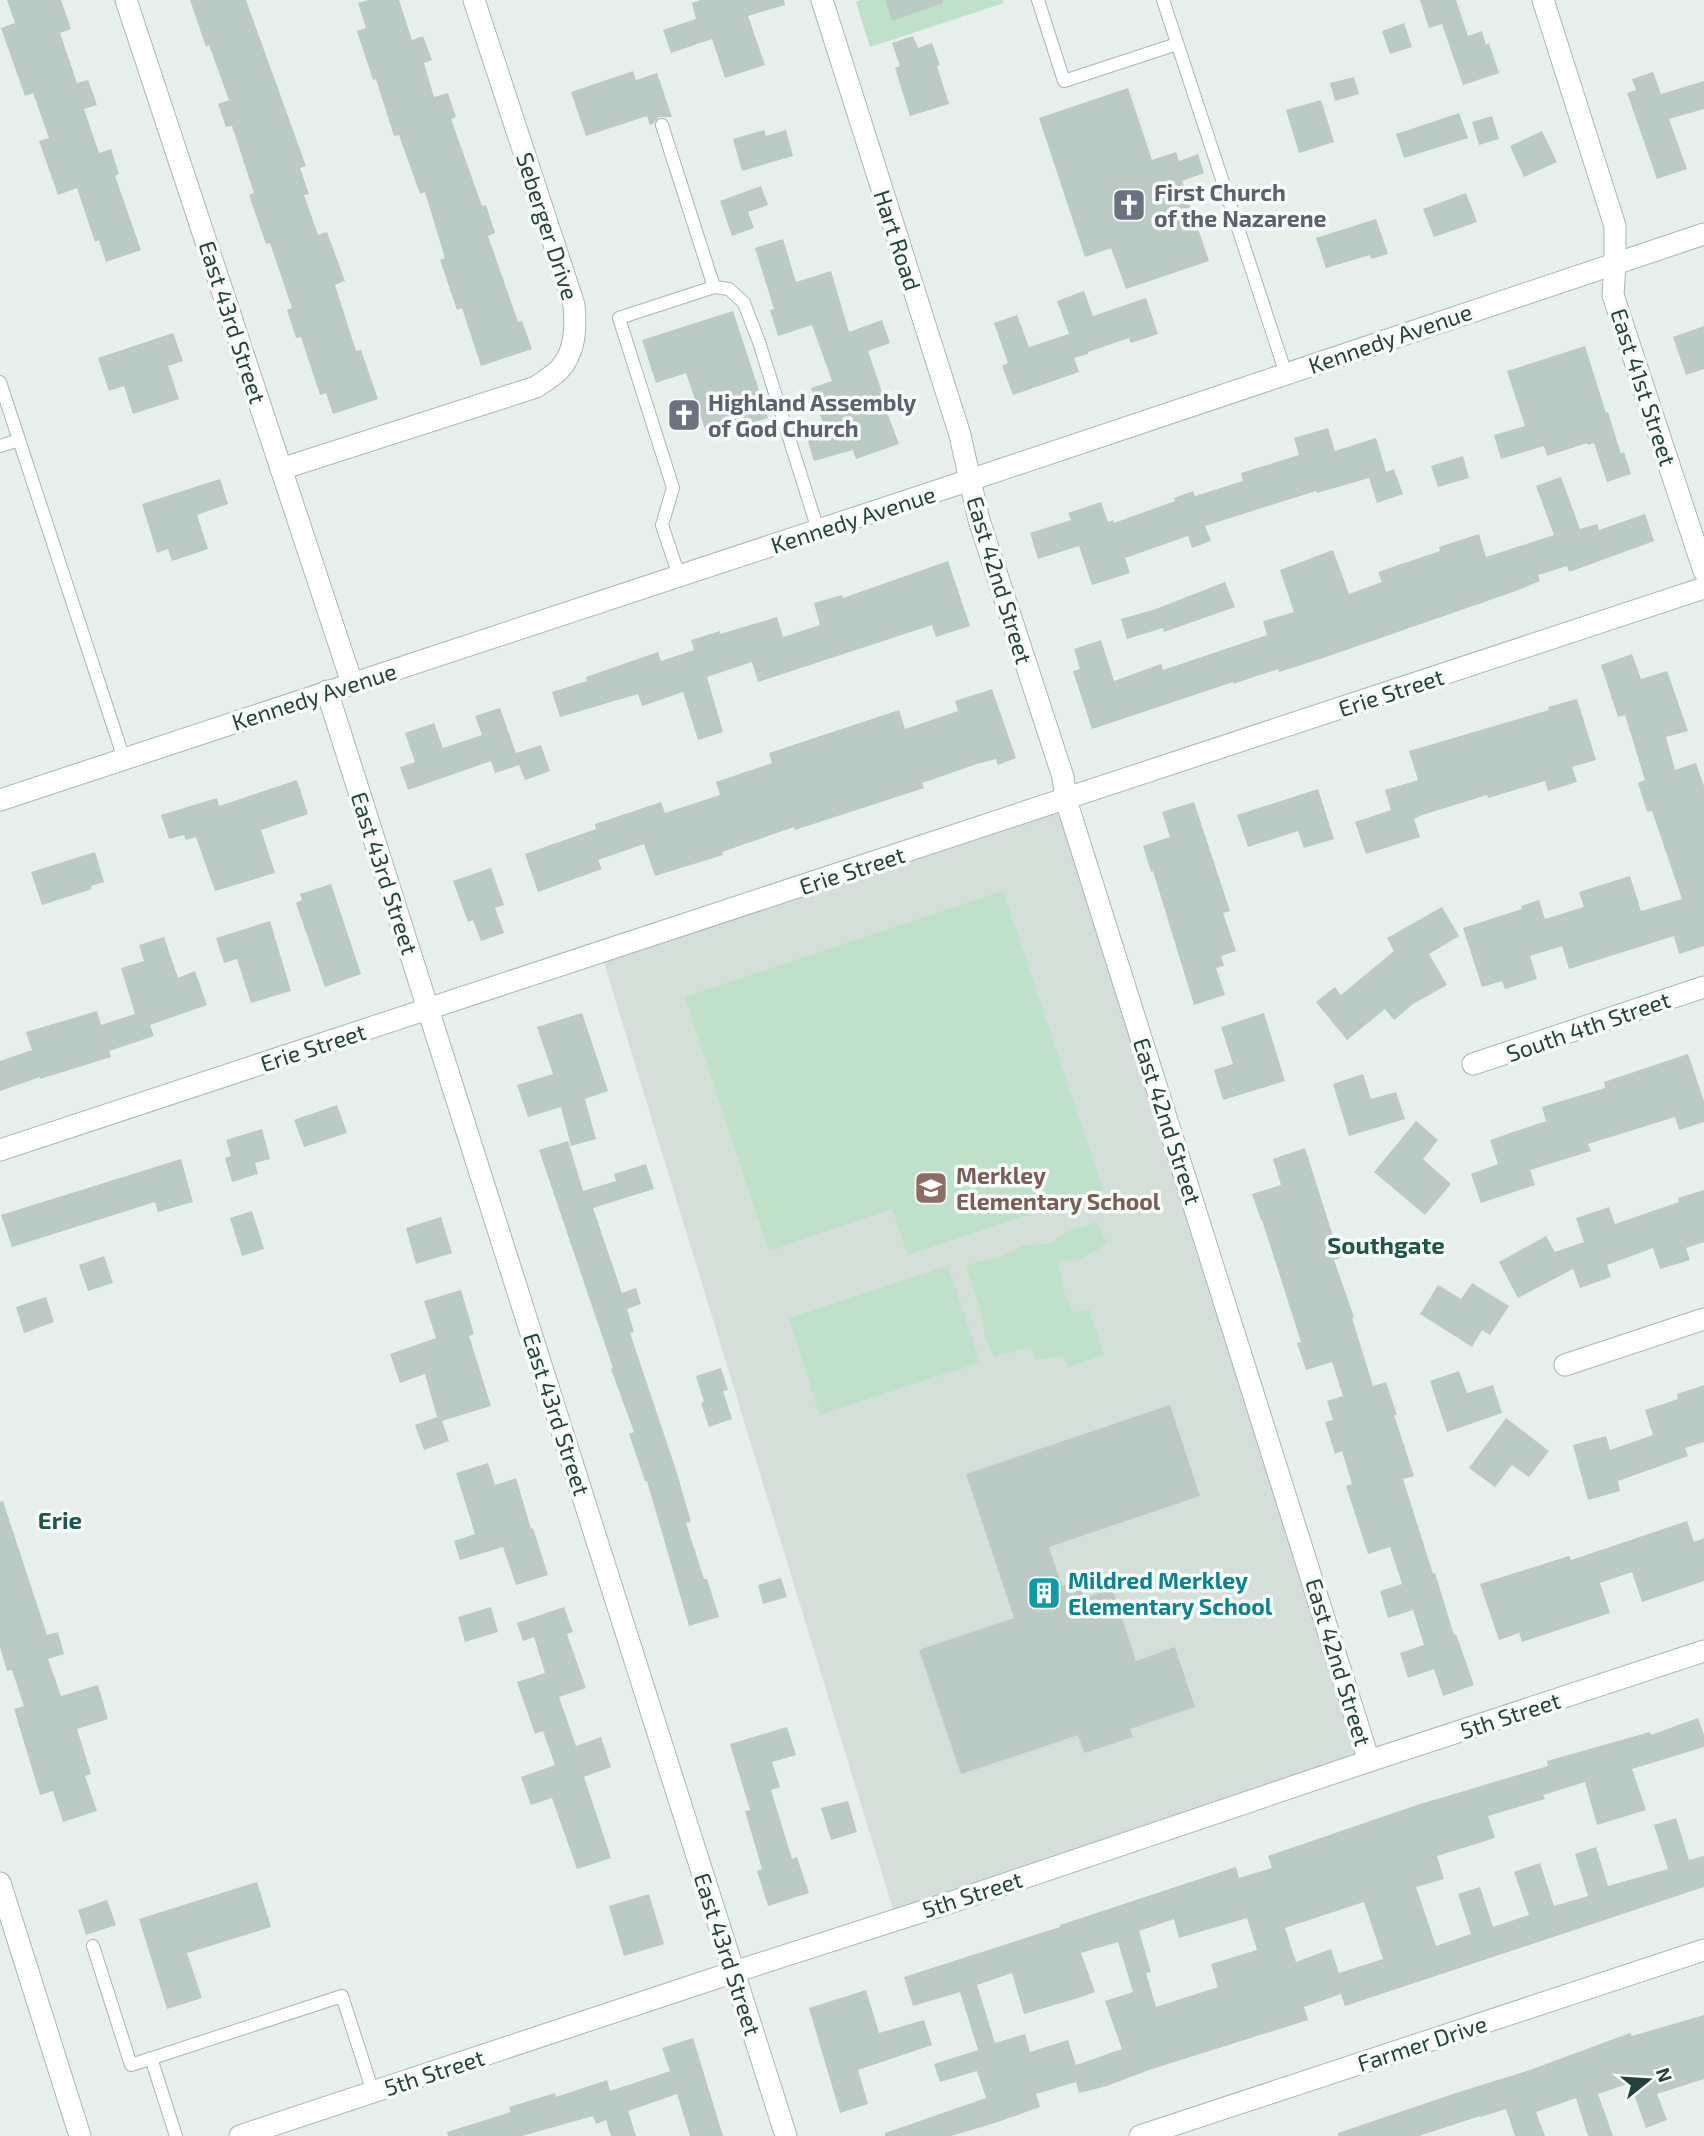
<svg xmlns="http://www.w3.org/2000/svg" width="1704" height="2136" viewBox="0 0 1704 2136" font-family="'Exo 2',sans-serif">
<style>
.built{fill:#d4dfda}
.green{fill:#bfe0c9}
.building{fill:#bbcac4;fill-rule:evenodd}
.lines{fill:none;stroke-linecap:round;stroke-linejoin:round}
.service-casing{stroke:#a8b8b3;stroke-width:14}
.minor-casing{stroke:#a8b8b3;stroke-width:23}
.tertiary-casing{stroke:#a8b8b3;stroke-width:23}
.service{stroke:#fff;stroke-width:12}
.minor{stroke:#fff;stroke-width:21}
.tertiary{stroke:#fff;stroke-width:21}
.labels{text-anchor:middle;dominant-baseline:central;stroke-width:7;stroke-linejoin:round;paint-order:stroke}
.worship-label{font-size:23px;font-weight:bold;fill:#5b616d;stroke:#f7fbf9;text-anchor:start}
.street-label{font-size:23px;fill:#24423b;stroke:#f7fbf9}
.education-label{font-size:23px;font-weight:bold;fill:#785e54;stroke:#f7fbf9;text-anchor:start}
.culture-label{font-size:23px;font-weight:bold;fill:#0d838f;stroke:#f7fbf9;text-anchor:start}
.neighbourhood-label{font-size:24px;font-weight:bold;fill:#1f554a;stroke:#f7fbf9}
</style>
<rect width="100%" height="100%" fill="#e6efeb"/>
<!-- built -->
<path class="built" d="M1066 800 1369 1761 896 1919 601 953Z"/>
<!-- green -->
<g class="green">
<path d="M861 0H1003L1004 3 870 47 856 2Z"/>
<path d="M1003 891 1103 1190 908 1255 892 1209 769 1251 685 997Z"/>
<path d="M1096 1222 1107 1243C1090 1256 1079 1261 1058 1261L1064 1292 1073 1313 1089 1309 1104 1355 1068 1367 1064 1356 1036 1360 1031 1347 994 1356 985 1337 982 1316 966 1265 1002 1256 1022 1246 1052 1243 1063 1233Z"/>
<path d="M948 1266 980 1362 820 1415 789 1318Z"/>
</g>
<!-- building -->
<g class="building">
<path d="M7 0H61L71 29 60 33 77 83 88 80 97 105 84 109 99 153 111 149 119 174 115 176 141 250 106 262 99 240 95 242 77 188 58 195 39 141 49 138 33 93 25 96 1 28 15 23Z"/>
<path d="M190 0H246L306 166 300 168 309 194 304 195 318 235 327 232 345 281 335 285 356 351 361 350 378 399 333 414 326 393 320 395 301 337 296 338 287 310 292 308 270 243 266 244 249 195 254 193 232 126 226 127 218 104 229 100 209 45 206 47Z"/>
<path d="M368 0H399L412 40 423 36 432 60 424 63 434 97 448 93 456 117 451 119 482 206 486 205 495 233 488 236 518 322 522 321 532 349 481 366 462 308 457 310 440 260 445 258 425 192 420 194 399 135 394 136 376 79 373 80 357 31 366 28 358 3Z"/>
<path d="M701 0H784L785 5 748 16 765 65 725 78 712 39 671 53 663 30 696 19 692 3Z"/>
<path d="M885 0H943V3L892 21Z"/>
<path d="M1420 0H1456L1468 36 1482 31 1486 45 1489 43 1499 73 1463 85 1442 24 1429 28Z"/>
<path d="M1404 23 1412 47 1390 54 1382 31Z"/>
<path d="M913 36 918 48 932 43 940 65 937 66 949 104 910 116 895 68 900 66 892 43Z"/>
<path d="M633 71 636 80 657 73 672 117H659L653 124 650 125 647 116 586 136 571 92Z"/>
<path d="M1653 72 1661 94 1704 81V109L1669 119 1687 169 1657 179 1627 93 1636 90 1632 79Z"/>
<path d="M1354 77 1359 94 1335 101 1330 83Z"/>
<path d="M1128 88 1152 160 1176 152 1179 161 1198 154 1204 173 1182 181 1209 261 1126 289 1111 248 1085 257 1039 118Z"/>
<path d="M1321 100 1334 142 1299 153 1286 110Z"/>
<path d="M1459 113 1468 138 1404 158 1396 134Z"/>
<path d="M1492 116 1499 139 1479 145 1472 122Z"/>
<path d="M764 130 766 136 786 130 793 156 742 171 733 139Z"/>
<path d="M1542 131 1557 162 1524 177 1510 146Z"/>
<path d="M761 186 768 205 748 212 754 228 732 236 720 201Z"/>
<path d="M1466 193 1477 222 1434 237 1423 209Z"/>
<path d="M1376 219 1388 254 1371 259 1370 255 1326 268 1316 238Z"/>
<path d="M783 239 796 282 831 271 849 332 882 320 890 343 868 351 884 398 882 399 899 444 856 459 853 450 814 461 807 438 826 432 811 388 832 381 812 325 778 336 770 310 774 309 755 248Z"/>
<path d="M1084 291 1093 316 1146 298 1158 334 1131 343 1129 338 1088 352V354L1074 358 1079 372 1013 395 1002 366 1008 363 994 323 1017 315 1029 347 1069 334 1057 301Z"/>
<path d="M733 311 768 418 708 438 686 373 656 383 642 340Z"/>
<path d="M1704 326V369L1686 375 1673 337Z"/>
<path d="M173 333 183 361 168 366 179 399 133 414 124 386 109 391 98 358Z"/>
<path d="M1585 346 1606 413 1608 412 1621 454 1624 452 1631 474 1607 482 1594 443 1588 445 1587 443 1547 456 1544 446 1501 459 1494 435 1525 426 1507 371Z"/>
<path d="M1328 428 1335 451 1376 438 1386 472 1394 469 1403 494 1377 503 1369 478 1317 493 1316 491 1205 526 1211 541 1192 548 1188 536 1125 558 1130 573 1092 585 1079 546 1038 559 1030 533 1071 520 1068 513 1101 502 1108 522 1113 520 1114 523 1175 501 1174 498 1193 491 1195 496 1243 481 1241 473 1299 455 1294 438Z"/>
<path d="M1463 456 1469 478 1438 487 1431 466Z"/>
<path d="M1561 477 1580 529 1597 524 1599 530 1645 514 1654 541 1569 572 1567 566 1538 575 1540 581 1513 592 1323 658 1279 672 1278 669 1233 684V682L1092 729 1073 671 1080 669 1074 649 1101 640 1114 681 1161 664 1163 670 1267 635 1263 621 1294 612 1280 570 1333 550 1349 594 1382 582 1378 572 1440 551 1439 547 1479 534 1486 557 1554 535 1536 486Z"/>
<path d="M220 479 228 504 197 515 208 549 172 561 168 549 157 553 142 504Z"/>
<path d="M948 561 970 626 936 637 932 625 758 682 752 662 707 677 723 732 698 740 683 692 642 706 638 694 560 717 552 692 587 681 586 677 658 652 661 661 694 650 691 640 720 631V634L777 617 783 637 820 625 814 603 842 595 843 598Z"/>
<path d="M1225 582 1235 607 1164 632 1163 628 1127 639 1121 619 1156 609Z"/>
<path d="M1632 654 1641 679 1667 671 1688 731 1666 737 1675 770 1696 763 1704 786V946L1679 954 1674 936 1569 969 1562 946 1530 956 1537 979 1505 989 1502 981 1482 987 1463 928 1522 909 1521 906 1539 900 1545 919 1584 907 1579 892 1630 876 1641 911 1682 899 1652 811 1647 812 1638 783 1645 780 1625 715 1618 717 1601 665Z"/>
<path d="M992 689 1016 758 998 765 996 759 977 764 922 783 924 788 795 830 794 827 722 852 723 855 655 876 644 844 598 860 602 869 538 892 525 854 596 829 595 824 661 802 665 813 720 795 716 782 772 763 769 753 899 710 905 729 958 711 955 701Z"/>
<path d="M1577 699 1596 760 1572 767 1577 782 1548 791 1545 781 1488 798 1487 795 1422 815 1414 819 1420 837 1366 854 1355 822 1391 810 1385 790 1418 780 1409 751 1549 710 1548 707Z"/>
<path d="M500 708 516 753 541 745 550 771 525 780 519 765 495 773 491 761 408 790 400 767 415 762 405 733 434 723 443 748 482 735 475 716Z"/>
<path d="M297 780 308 814 261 830 275 873 215 891 196 837 186 840 184 835 169 839 161 815 217 798 219 806Z"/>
<path d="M1318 789 1334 839 1304 848 1298 831 1248 847 1237 815Z"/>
<path d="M1194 802 1230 911 1223 913 1236 951 1221 956 1224 966 1216 968 1225 995 1194 1005 1153 871 1151 872 1143 846 1170 837 1162 812Z"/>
<path d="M95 852 104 882 91 886 92 889 42 905 31 872Z"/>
<path d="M491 868 504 905 495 908 504 933 481 941 473 920 468 922 453 881Z"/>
<path d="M331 884 361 974 325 987 296 903 302 900 300 894Z"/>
<path d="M1442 907 1459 936 1429 954 1447 985 1413 1004 1394 1020 1385 1009 1347 1040 1316 1002 1335 987 1341 995 1394 951 1387 938Z"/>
<path d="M270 921 291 991 251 1003 237 959 224 963 216 938Z"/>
<path d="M164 937 178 978 195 971 207 1005 150 1025 154 1036 109 1051 111 1057 40 1079V1077L0 1091V1061L32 1050 26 1032 97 1011 101 1025 135 1014 121 968 144 961 139 945Z"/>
<path d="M582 1013 608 1091 585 1099 596 1139 571 1146 561 1107 528 1117 517 1085 553 1074 537 1027Z"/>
<path d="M1264 1013 1285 1081 1223 1100 1214 1070 1233 1064 1221 1027Z"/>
<path d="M1688 1054 1704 1101V1122L1679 1130 1675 1117 1588 1144 1591 1151 1530 1170 1535 1185 1481 1203 1471 1174 1498 1164 1490 1140 1546 1121 1542 1107 1605 1088 1604 1082Z"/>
<path d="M1363 1074 1371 1099 1396 1092 1405 1119 1349 1136 1333 1084Z"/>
<path d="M337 1105 347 1133 304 1147 294 1120Z"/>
<path d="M1416 1121 1438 1140 1423 1159 1451 1184 1425 1215 1374 1172Z"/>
<path d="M262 1129 270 1159 255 1163 258 1174 232 1182 225 1158 231 1156 226 1140Z"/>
<path d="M568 1141 583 1191 616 1181 614 1174 646 1164 654 1189 593 1208 622 1293 636 1288 641 1304 627 1309 634 1332 630 1333 676 1470 691 1522 686 1523 704 1579H707L719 1617 689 1626 647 1481H645L629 1434 634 1432 611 1369 613 1368 539 1150Z"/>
<path d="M1305 1148 1340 1258 1334 1260 1354 1317 1352 1318 1373 1386 1386 1382 1397 1415H1394L1414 1476 1403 1479 1433 1574 1435 1573 1454 1635 1456 1634 1474 1685 1443 1696 1434 1669 1408 1678 1400 1653 1424 1645 1413 1610 1388 1618 1380 1591 1402 1584 1390 1547 1368 1554 1346 1486 1352 1484 1342 1451 1335 1454 1325 1422 1333 1420 1327 1401 1343 1396 1332 1362 1306 1370 1297 1343 1301 1342 1262 1220H1261L1252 1194 1281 1185 1273 1159Z"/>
<path d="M181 1159 193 1202 158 1212 155 1202 12 1247 1 1215Z"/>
<path d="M1704 1190V1242L1686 1248 1690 1260 1660 1269 1653 1248 1607 1265 1611 1277 1580 1288 1573 1269 1518 1298 1499 1262 1546 1236 1555 1252 1584 1242 1576 1218 1609 1207 1615 1224 1679 1202 1678 1198Z"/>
<path d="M252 1211 264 1249 242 1256 230 1218Z"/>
<path d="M441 1217 452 1253 416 1264 406 1228Z"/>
<path d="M104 1256 113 1283 88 1291 79 1265Z"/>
<path d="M1472 1283 1509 1306 1490 1335 1482 1330 1472 1347 1420 1314 1438 1285 1461 1299Z"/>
<path d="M461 1290 474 1334 469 1336 491 1406 442 1421 449 1441 424 1450 415 1425 437 1417 425 1374 400 1383 390 1354 436 1338 424 1301Z"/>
<path d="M46 1297 54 1322 24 1333 16 1307Z"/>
<path d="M721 1368 728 1390 723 1391 732 1419 709 1427 701 1403 704 1402 696 1376Z"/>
<path d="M1459 1371 1467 1393 1493 1385 1502 1413 1447 1432 1430 1381Z"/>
<path d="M1704 1385V1442L1685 1448 1688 1456 1618 1481 1620 1491 1588 1500 1573 1445 1606 1436 1610 1450 1653 1435 1645 1410 1678 1399 1677 1394Z"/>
<path d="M1170 1405 1200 1496 1049 1547 1062 1586 1078 1580 1084 1598 1112 1588 1136 1661 1175 1647 1195 1707 1130 1729 1133 1737 1084 1753 1078 1735 961 1774 919 1650 1014 1618 966 1474Z"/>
<path d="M1506 1418 1549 1451 1529 1477 1512 1465 1495 1487 1469 1468Z"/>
<path d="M488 1463 495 1485 516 1478 531 1529 533 1528 548 1575 516 1585 503 1547 460 1560 454 1541 475 1534 456 1473Z"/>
<path d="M3 1501 47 1635 58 1632 64 1654 48 1659 61 1696 98 1685 108 1719 77 1729 91 1774 85 1776 97 1811 63 1822 53 1791 40 1795 14 1709 24 1706 12 1670 7 1671 0 1647V1502Z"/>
<path d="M1687 1521 1694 1542 1704 1538V1581L1642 1602 1632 1572 1600 1583 1610 1613 1522 1642 1519 1633 1499 1640 1480 1584 1569 1556 1571 1560Z"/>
<path d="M781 1578 787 1597 763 1604 758 1585Z"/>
<path d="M491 1607 498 1632 465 1642 458 1617Z"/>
<path d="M564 1607 573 1632 567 1634 586 1688 559 1697 576 1746 601 1737 611 1767 584 1777 611 1858 577 1869 552 1798 531 1805 521 1777 555 1765 543 1731 535 1734 517 1682 545 1673 534 1637 523 1641 517 1623Z"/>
<path d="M1698 1718 1704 1735V1747L1632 1769 1646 1810 1597 1825 1585 1782 1543 1795 1545 1799 1488 1816 1495 1838 1437 1856 1444 1879 1416 1887 1436 1946 1471 1934 1458 1894 1480 1887 1493 1927 1529 1915 1514 1872 1540 1863 1554 1906 1588 1896 1575 1854 1596 1847 1608 1886 1668 1869 1654 1825 1676 1818 1689 1860 1704 1856V1887L1345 2006 1341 1994 1304 2007 1308 2020 1149 2070 1107 2086 1079 2093 1076 2082 1036 2094 1040 2107 995 2123 951 2136H885V2133L986 2098 977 2071 940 2082 934 2064 978 2050 960 1992 913 2006 904 1977 1060 1927V1925L1236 1867 1239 1878 1272 1868 1268 1856 1417 1805 1548 1766 1547 1761 1650 1732 1651 1735ZM1364 1902 1383 1959 1339 1973 1331 1949 1296 1962 1285 1928ZM1247 1918 1257 1950 1211 1964 1218 1987 1156 2007 1146 1973 1151 1972 1139 1931 1174 1919 1179 1938ZM1118 1942 1133 1992 1105 2001 1122 2049 1076 2065 1068 2040 1030 2052 1025 2034 995 2043 977 1985 1012 1973 1024 2014 1078 1998 1095 1992 1081 1953Z"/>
<path d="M787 1727 796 1755 772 1762 780 1787 771 1790 792 1859 797 1857 809 1893 768 1906 757 1871 762 1869 745 1811 750 1810 730 1744Z"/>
<path d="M848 1801 857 1832 831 1840 821 1808Z"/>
<path d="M257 1882 271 1927 187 1953 202 1998 167 2009 139 1919Z"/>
<path d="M649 1894 664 1944 624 1956 609 1906Z"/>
<path d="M107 1900 116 1925 86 1935 78 1910Z"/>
<path d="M866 1990 879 2033 924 2020 932 2045 858 2070 868 2104 840 2113 809 2008Z"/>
<path d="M1704 2015V2079L1657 2094 1667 2120 1646 2128 1630 2083 1598 2094 1613 2136H1588L1576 2098 1536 2112 1545 2136H1515L1506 2109 1480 2117V2116L1419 2136H1338V2133L1456 2093 1530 2070 1630 2033 1632 2036Z"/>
<path d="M693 2038 723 2136H690L677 2094 628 2111 636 2136H611L606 2120 596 2124 593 2116 522 2136H448L447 2132 511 2112 509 2107 555 2093 556 2097 607 2080 610 2091 670 2071 662 2048Z"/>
</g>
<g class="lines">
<defs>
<g id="service">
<path d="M1038 0 1064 81 1177 44"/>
<path d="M1163 0 1286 374"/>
<path d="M662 125 714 287 619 318 673 488 662 525 679 576"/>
<path d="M714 287 729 289 744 303 759 342 818 530"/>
<path d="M0 382 124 759"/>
<path d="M0 446 19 440"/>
<path d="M93 1946 131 2065 342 1996 373 2092"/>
<path d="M151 2058 176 2136"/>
</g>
<g id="minor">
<path d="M126 0 352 683"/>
<path d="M1543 0 1615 226V263"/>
<path d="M281 469 536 387C543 382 553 376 559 370 576 352 576 327 574 305L474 0"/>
<path d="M970 480 979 520 1063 777 1066 800 1369 1761"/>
<path d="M327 691 786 2136"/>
<path d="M1473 1064 1704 987"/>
<path d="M0 1150 1704 588"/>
<path d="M1565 1365 1704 1319"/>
<path d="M0 1883 80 2136"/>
<path d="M240 2136 734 1972 958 1900 1369 1761 1704 1651"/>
<path d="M1140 2136 1704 1950"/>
</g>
<g id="tertiary">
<path d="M822 0 960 435 970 480"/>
<path d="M1615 263 1613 295 1704 571"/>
<path d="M0 800 970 480 1704 234"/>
</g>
</defs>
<!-- service casing -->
<use href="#service" class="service-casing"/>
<!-- minor casing -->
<use href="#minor" class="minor-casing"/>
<!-- tertiary casing -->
<use href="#tertiary" class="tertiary-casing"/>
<!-- service -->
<use href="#service" class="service"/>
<!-- minor -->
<use href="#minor" class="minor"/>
<!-- tertiary -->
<use href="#tertiary" class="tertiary"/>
</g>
<!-- icons -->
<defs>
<symbol id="church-square" viewBox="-11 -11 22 22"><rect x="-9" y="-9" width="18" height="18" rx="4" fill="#6b7280" stroke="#f7fbf9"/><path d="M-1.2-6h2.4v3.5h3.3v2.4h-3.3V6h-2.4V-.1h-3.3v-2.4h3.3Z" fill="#fff"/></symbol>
<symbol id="school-square" viewBox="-11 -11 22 22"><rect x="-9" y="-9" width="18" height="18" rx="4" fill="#8d6e63" stroke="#f7fbf9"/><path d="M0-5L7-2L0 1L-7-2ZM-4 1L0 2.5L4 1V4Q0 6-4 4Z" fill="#fff"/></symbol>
<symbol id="building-square" viewBox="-11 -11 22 22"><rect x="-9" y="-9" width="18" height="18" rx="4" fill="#0f9aa8" stroke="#f7fbf9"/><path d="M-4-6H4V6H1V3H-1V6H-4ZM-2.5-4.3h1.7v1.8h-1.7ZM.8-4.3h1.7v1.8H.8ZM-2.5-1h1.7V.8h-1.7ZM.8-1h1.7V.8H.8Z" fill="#fff"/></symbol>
</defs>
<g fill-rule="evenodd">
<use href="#church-square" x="1110" y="186" width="38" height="38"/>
<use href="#church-square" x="665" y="396" width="38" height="38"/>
<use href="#school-square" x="912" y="1169" width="38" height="38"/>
<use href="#building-square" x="1025" y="1574" width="38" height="38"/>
</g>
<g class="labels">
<!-- worship labels -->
<g class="worship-label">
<text x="1154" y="192">First Church<tspan x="1154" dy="26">of the Nazarene</tspan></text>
<text x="708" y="402">Highland Assembly<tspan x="708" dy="26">of God Church</tspan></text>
</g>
<!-- street labels -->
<g class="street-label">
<text transform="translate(548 226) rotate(72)">Seberger Drive</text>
<text transform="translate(898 240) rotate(72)">Hart Road</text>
<text transform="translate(233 322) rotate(72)">East 43rd Street</text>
<text transform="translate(1390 338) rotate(-19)">Kennedy Avenue</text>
<text transform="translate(1644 387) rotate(72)">East 41st Street</text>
<text transform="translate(853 519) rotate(-18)">Kennedy Avenue</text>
<text transform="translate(1000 580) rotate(73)">East 42nd Street</text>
<text transform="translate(1391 692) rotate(-18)">Erie Street</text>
<text transform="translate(314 696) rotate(-18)">Kennedy Avenue</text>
<text transform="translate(852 870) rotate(-18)">Erie Street</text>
<text transform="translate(385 873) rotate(72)">East 43rd Street</text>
<text transform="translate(1588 1026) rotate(-19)">South 4th Street</text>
<text transform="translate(313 1047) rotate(-18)">Erie Street</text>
<text transform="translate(1168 1121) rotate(72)">East 42nd Street</text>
<text transform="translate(557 1414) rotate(72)">East 43rd Street</text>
<text transform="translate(1339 1662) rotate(73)">East 42nd Street</text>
<text transform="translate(1510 1715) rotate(-18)">5th Street</text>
<text transform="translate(972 1894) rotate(-18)">5th Street</text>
<text transform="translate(728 1954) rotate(72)">East 43rd Street</text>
<text transform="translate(1422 2043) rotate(-18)">Farmer Drive</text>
<text transform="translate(434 2072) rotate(-18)">5th Street</text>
</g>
<!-- education labels -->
<g class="education-label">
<text x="956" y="1175">Merkley<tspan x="956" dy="26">Elementary School</tspan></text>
</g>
<!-- culture labels -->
<g class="culture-label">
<text x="1068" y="1580">Mildred Merkley<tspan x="1068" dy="26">Elementary School</tspan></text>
</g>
<!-- neighbourhood labels -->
<g class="neighbourhood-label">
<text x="1386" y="1244">Southgate</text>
<text x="60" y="1519">Erie</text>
</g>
</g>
<!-- north arrow -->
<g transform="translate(1648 2080) rotate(72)" stroke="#f7fbf9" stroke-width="5" paint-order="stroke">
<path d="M0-5L12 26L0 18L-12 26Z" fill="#24423b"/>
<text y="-10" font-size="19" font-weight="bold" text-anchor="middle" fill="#24423b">N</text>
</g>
</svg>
